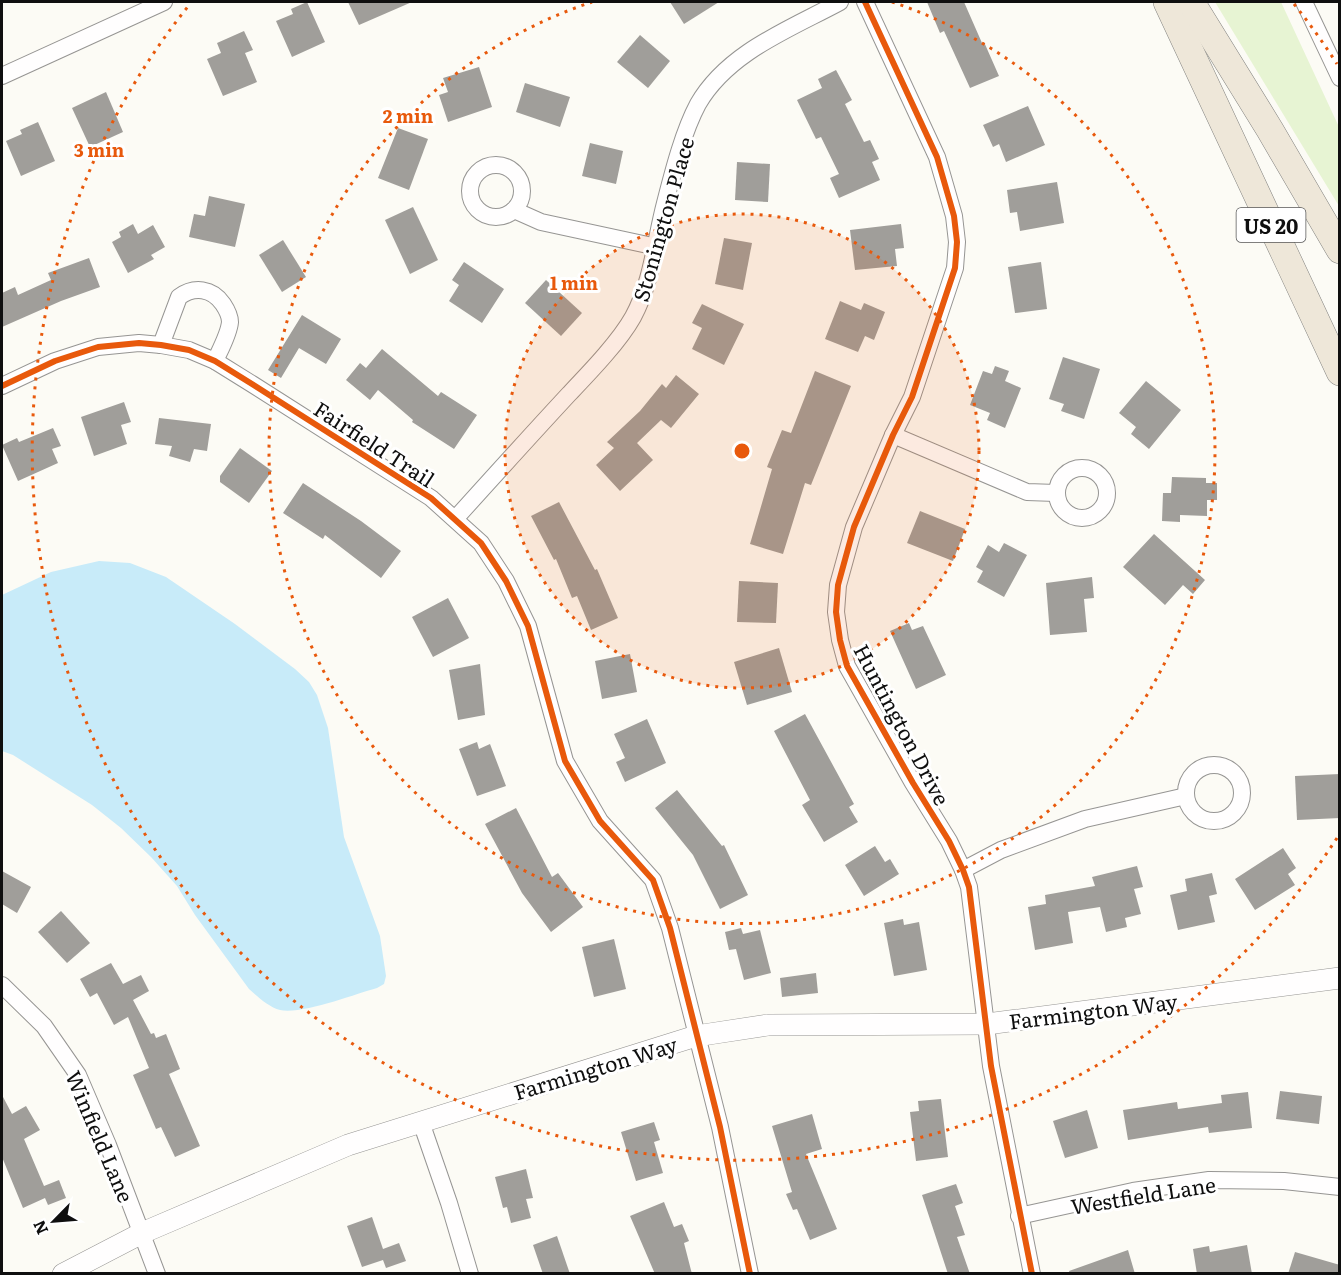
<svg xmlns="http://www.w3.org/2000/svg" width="1341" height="1275" viewBox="0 0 1341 1275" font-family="Literata,serif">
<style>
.green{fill:#e7f4d3}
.water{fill:#c8ebf9}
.building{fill:#a09e9a}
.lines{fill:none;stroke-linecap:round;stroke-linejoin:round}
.minor-casing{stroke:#969593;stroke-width:18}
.tertiary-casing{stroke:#969593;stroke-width:22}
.primary-casing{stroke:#838380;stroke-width:28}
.minor{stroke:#fffefe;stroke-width:16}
.tertiary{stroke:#fffefe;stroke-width:21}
.primary{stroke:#eee7d9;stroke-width:27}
.cycleway-casing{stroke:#fff;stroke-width:10}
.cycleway{stroke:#e8590c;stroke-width:6}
.ring{fill:none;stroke:#e8590c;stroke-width:3;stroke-dasharray:3 6}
.labels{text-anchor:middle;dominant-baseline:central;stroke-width:6;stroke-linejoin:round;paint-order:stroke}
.shield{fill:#fff;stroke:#575757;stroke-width:1.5}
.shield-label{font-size:20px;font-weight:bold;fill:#0f0f0f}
.street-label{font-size:21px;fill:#0f0f0f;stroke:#fff}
.centre{fill:#e8590c;stroke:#fff;stroke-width:3}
.ring-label{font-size:18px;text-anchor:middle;font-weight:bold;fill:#e8590c;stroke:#fff;stroke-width:6;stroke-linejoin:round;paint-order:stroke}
</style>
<rect width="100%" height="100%" fill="#fcfbf5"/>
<!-- green -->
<path class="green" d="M1215 2H1281L1339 127V206Z"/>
<!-- water -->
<path class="water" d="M99 561 130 563 166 577 235 624 295 669 309 682 317 695 328 728 344 837 380 936 386 976 384 984 377 988C355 994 301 1015 280 1010 269 1007 258 997 249 989L195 915 177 886 151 857 121 828 92 805 13 755 2 751V595L51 572Z"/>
<!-- building -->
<g class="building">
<path d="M307 2 325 42 292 57 276 21 293 14 291 9Z"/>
<path d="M348 2H412L359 25Z"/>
<path d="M670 2H719L684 24Z"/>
<path d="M927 2H964L982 43 984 42 999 76 970 88 944 31 940 33Z"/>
<path d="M244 31 253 50 245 53 257 82 223 96 207 59 221 53 217 43Z"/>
<path d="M640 35 670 61 648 88 617 62Z"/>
<path d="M479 67 492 107 448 122 439 95 448 92 443 78Z"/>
<path d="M836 70 852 100 845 104 864 142 870 140 879 159 872 162 880 180 839 198 830 178 839 174 821 137 816 139 797 100 822 88 818 79Z"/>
<path d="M525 83 570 97 560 127 516 112Z"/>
<path d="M106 92 123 132 90 147 72 108Z"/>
<path d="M1028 106 1045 145 1006 162 999 144 993 147 983 125Z"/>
<path d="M38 122 55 161 21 176 6 141 22 134 20 130Z"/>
<path d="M398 128 428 139 409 190 378 178Z"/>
<path d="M590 143 623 151 616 184 582 176Z"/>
<path d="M737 162 770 164 768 202 735 200Z"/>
<path d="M1057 182 1064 223 1020 231 1017 212 1010 213 1007 190Z"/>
<path d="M209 196 245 204 235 247 189 237 194 214 205 216Z"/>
<path d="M413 207 438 260 410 274 385 220Z"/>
<path d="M133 224 138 234 153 225 165 247 151 255 154 259 128 273 112 242 121 237 119 232Z"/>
<path d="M901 224 904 248 895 249 897 266 855 270 850 230Z"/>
<path d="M724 238 752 243 743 290 715 284Z"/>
<path d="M283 240 306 277 282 292 259 255Z"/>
<path d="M89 258 100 287 61 301 2 327V293L15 287 18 295 51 280 48 273Z"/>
<path d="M464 262 504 289 482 323 449 301 459 285 452 280Z"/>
<path d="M1041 262 1047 309 1015 313 1008 267Z"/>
<path d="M546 280 582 313 561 336 525 303Z"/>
<path d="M840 301 861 310 864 303 885 312 874 340 865 336 858 352 825 339Z"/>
<path d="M702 304 744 324 724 365 692 349 702 328 692 323Z"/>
<path d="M302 315 341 339 326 364 299 348 281 378 268 370Z"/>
<path d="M382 349 438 396 441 392 477 415 454 449 412 422 413 420 378 390 370 400 346 380 360 363 366 368Z"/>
<path d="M1063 357 1100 369 1084 419 1061 411 1064 404 1049 399Z"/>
<path d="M995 366 1009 371 1005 381 1021 388 1005 428 987 420 990 413 970 405 983 371 992 374Z"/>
<path d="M815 371 851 386 811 485 805 483 783 554 750 544 772 469 767 467 782 430 791 433Z"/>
<path d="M676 375 699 394 671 428 661 420 637 443 653 460 620 491 596 465 614 448 607 442 640 411 662 384 666 388Z"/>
<path d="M1146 381 1181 410 1149 449 1131 434 1136 427 1119 413Z"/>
<path d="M124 402 131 422 121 425 127 444 94 456 81 417Z"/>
<path d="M159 418 211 424 207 451 194 449 190 462 169 456 172 446 155 444Z"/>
<path d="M53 428 61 446 52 449 58 463 18 481 2 445 17 438 19 442Z"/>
<path d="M240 448 272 471 249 503 220 482V476Z"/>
<path d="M1172 477 1206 478V483H1217V500H1207V516L1180 515V522L1162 521 1163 493H1171Z"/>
<path d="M303 483 361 521 401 551 381 578 325 535 323 539 283 513Z"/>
<path d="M559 502 595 570 597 569 618 618 591 630 577 596 572 598 556 559 554 560 531 516Z"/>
<path d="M920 511 965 529 953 561 907 543Z"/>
<path d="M1154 534 1205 580 1193 594 1183 585 1165 605 1123 567Z"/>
<path d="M1004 543 1027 555 1004 597 977 582 983 571 976 567 988 545 999 552Z"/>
<path d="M1092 577 1094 598 1084 599 1087 632 1050 635 1046 583Z"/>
<path d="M739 581 778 583 776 623 737 622Z"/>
<path d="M448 598 469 638 433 657 412 617Z"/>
<path d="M909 623 912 630 923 626 946 675 916 689 890 631Z"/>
<path d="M779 648 792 692 747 705 734 662Z"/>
<path d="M630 654 637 692 602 699 595 661Z"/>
<path d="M480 664 485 715 458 720 449 670Z"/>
<path d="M805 714 854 804 849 807 858 822 824 842 802 805 810 800 774 731Z"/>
<path d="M647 719 666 763 625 782 616 762 625 758 614 734Z"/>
<path d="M477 742 479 749 490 744 506 786 477 796 459 749Z"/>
<path d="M1340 774V818L1297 820 1295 776Z"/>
<path d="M677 790 722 846 724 845 748 895 720 909 693 855 655 808Z"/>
<path d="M516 808 552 877 558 873 583 907 551 932 522 893 485 824Z"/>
<path d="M875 846 885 862 890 859 899 874 864 896 845 865Z"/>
<path d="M1283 848 1296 868 1288 874 1295 885 1255 910 1235 879Z"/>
<path d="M1137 866 1143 887 1134 889 1141 914 1125 918 1127 927 1106 932 1100 907 1068 912 1073 943 1035 950 1028 907 1046 904 1045 895 1095 886 1092 877Z"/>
<path d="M2 871 31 887 17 913 2 904Z"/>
<path d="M1212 873 1217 894 1209 896 1215 922 1178 930 1170 895 1187 891 1185 879Z"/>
<path d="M61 911 90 943 67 963 38 932Z"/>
<path d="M903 919 904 925 919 922 927 970 894 976 884 923Z"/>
<path d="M741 928 743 934 760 930 771 973 744 980 736 949 729 950 725 932Z"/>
<path d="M614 939 626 989 594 997 582 947Z"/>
<path d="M111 963 123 984 141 975 149 991 133 1000 151 1034 154 1033 156 1038 166 1034 180 1069 169 1074 200 1146 175 1157 161 1127 156 1129 133 1075 149 1068 128 1017 114 1025 97 993 90 997 80 979Z"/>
<path d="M816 973 818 993 782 997 780 978Z"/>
<path d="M1280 1091 1322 1096 1319 1124 1276 1119Z"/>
<path d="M1248 1092 1252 1128 1209 1133 1208 1127 1128 1140 1123 1110 1177 1102 1178 1109 1222 1103 1221 1095Z"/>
<path d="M2 1095 12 1114 26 1106 40 1130 24 1139 44 1186 59 1180 66 1198 48 1205 45 1198 23 1208 2 1157Z"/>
<path d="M941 1099 948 1157 916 1161 910 1112 919 1111 918 1101Z"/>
<path d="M1087 1110 1098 1148 1065 1158 1053 1121Z"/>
<path d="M812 1114 822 1149 806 1154 837 1229 810 1240 797 1209 793 1210 786 1194 792 1192 772 1126Z"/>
<path d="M654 1122 660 1140 654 1142 663 1173 636 1181 621 1132Z"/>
<path d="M526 1169 533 1198 526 1199 531 1218 511 1223 507 1207 503 1208 495 1177Z"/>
<path d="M956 1184 963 1203 955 1206 965 1235 957 1237 970 1274H948L922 1195Z"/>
<path d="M664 1202 674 1227 682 1224 689 1241 684 1243 692 1274H655L630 1216Z"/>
<path d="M372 1217 383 1249 399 1243 406 1261 386 1268 383 1260 362 1267 347 1226Z"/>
<path d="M557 1236 570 1274H543L533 1245Z"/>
<path d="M1247 1245 1252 1274H1197L1193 1249 1209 1246 1210 1252Z"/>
<path d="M1128 1250 1135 1274H1070L1069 1271Z"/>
<path d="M1295 1252 1340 1265V1274H1288Z"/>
</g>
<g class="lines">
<defs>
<g id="minor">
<path d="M865 2 937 157 954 216 957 242 955 268 912 397 893 435 854 527 838 585 836 612 840 640 847 666 913 783 949 841 963 870 969 887 991 1066 1032 1274"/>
<path d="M1304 2 1340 78"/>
<path d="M2 76 164 2"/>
<circle cx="496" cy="191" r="26"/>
<path d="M514 210 541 222 657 247"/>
<path d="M161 345 179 297C194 286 212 288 223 304 227 310 230 315 230 322 229 334 220 350 215 361"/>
<path d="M2 386 55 361 98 347 139 343 161 345 189 350 215 361 252 384 431 498 481 543 506 581 528 626 565 761 600 821 653 880 670 928 720 1127 750 1274"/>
<path d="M893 435 1027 492 1056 493"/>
<circle cx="1082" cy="493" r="25"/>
<path d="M456 518C493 477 531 435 569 394 589 373 619 342 633 317 652 282 655 241 665 203 673 172 683 132 698 104 728 52 790 29 840 2"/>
<circle cx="1214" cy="793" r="28"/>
<path d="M963 870 1001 850 1085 819 1186 796"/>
<path d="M2 985 44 1026 78 1075 108 1145 157 1274"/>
<path d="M421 1122 449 1203 470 1274"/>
<path d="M1019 1216 1133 1191 1209 1180 1284 1181 1340 1187"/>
</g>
<path id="tertiary" d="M63 1274 142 1233 348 1145 696 1036 768 1025 987 1024 1340 978"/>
<g id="primary">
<path d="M1167 2 1340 372"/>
<path d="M1191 2 1270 130 1340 250"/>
</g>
</defs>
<!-- minor casing -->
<use href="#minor" class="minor-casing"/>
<!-- tertiary casing -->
<use href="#tertiary" class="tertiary-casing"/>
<!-- primary casing -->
<use href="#primary" class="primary-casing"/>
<!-- minor -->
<use href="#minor" class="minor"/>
<!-- tertiary -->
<use href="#tertiary" class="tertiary"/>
<!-- primary -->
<use href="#primary" class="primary"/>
<defs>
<g id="cycleway">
<path d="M865 2 937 157 954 216 957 242 955 268 912 397 893 435 854 527 838 585 836 612 840 640 847 666 913 783 949 841 963 870 969 887 991 1066 1032 1274"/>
<path d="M2 386 55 361 98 347 139 343 161 345 189 350 215 361 252 384 431 498 481 543 506 581 528 626 565 761 600 821 653 880 670 928 720 1127 750 1274"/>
</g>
</defs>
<!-- cycleway casing -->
<use href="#cycleway" class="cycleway-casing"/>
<!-- cycleway -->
<use href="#cycleway" class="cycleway"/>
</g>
<!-- distance rings -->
<circle cx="742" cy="451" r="237" fill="#e8590c" fill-opacity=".12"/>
<g class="ring">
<circle cx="742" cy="451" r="237"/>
<path d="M892 2A473 473 0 1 1 592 2"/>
<path d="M1337 838A710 710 0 1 1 190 4M1294 4A710 710 0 0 1 1337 64"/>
</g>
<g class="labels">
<!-- shield labels -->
<rect class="shield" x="1236.5" y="208" width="69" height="34" rx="4.5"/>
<g class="shield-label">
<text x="1271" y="225">US 20</text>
</g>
<!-- street labels -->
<g class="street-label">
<text transform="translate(662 219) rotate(-74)">Stonington Place</text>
<text transform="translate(375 443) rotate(33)">Fairfield Trail</text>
<text transform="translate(903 724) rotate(62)">Huntington Drive</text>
<text transform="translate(1093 1010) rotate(-7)">Farmington Way</text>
<text transform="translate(595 1067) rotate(-17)">Farmington Way</text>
<text transform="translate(101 1136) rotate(67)">Winfield Lane</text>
<text transform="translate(1143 1194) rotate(-9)">Westfield Lane</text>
</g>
</g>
<circle cx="742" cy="451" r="9" class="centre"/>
<g class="ring-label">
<text x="408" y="123">2 min</text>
<text x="99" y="157">3 min</text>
<text x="574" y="290">1 min</text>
</g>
<!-- border -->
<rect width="1341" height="1275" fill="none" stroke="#0f0f0f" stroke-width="6"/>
<!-- north arrow -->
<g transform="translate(54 1221) rotate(245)" stroke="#ffffff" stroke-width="4.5" paint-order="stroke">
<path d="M0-4.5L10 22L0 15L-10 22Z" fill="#0f0f0f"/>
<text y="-9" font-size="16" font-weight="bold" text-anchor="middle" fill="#0f0f0f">N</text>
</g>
</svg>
